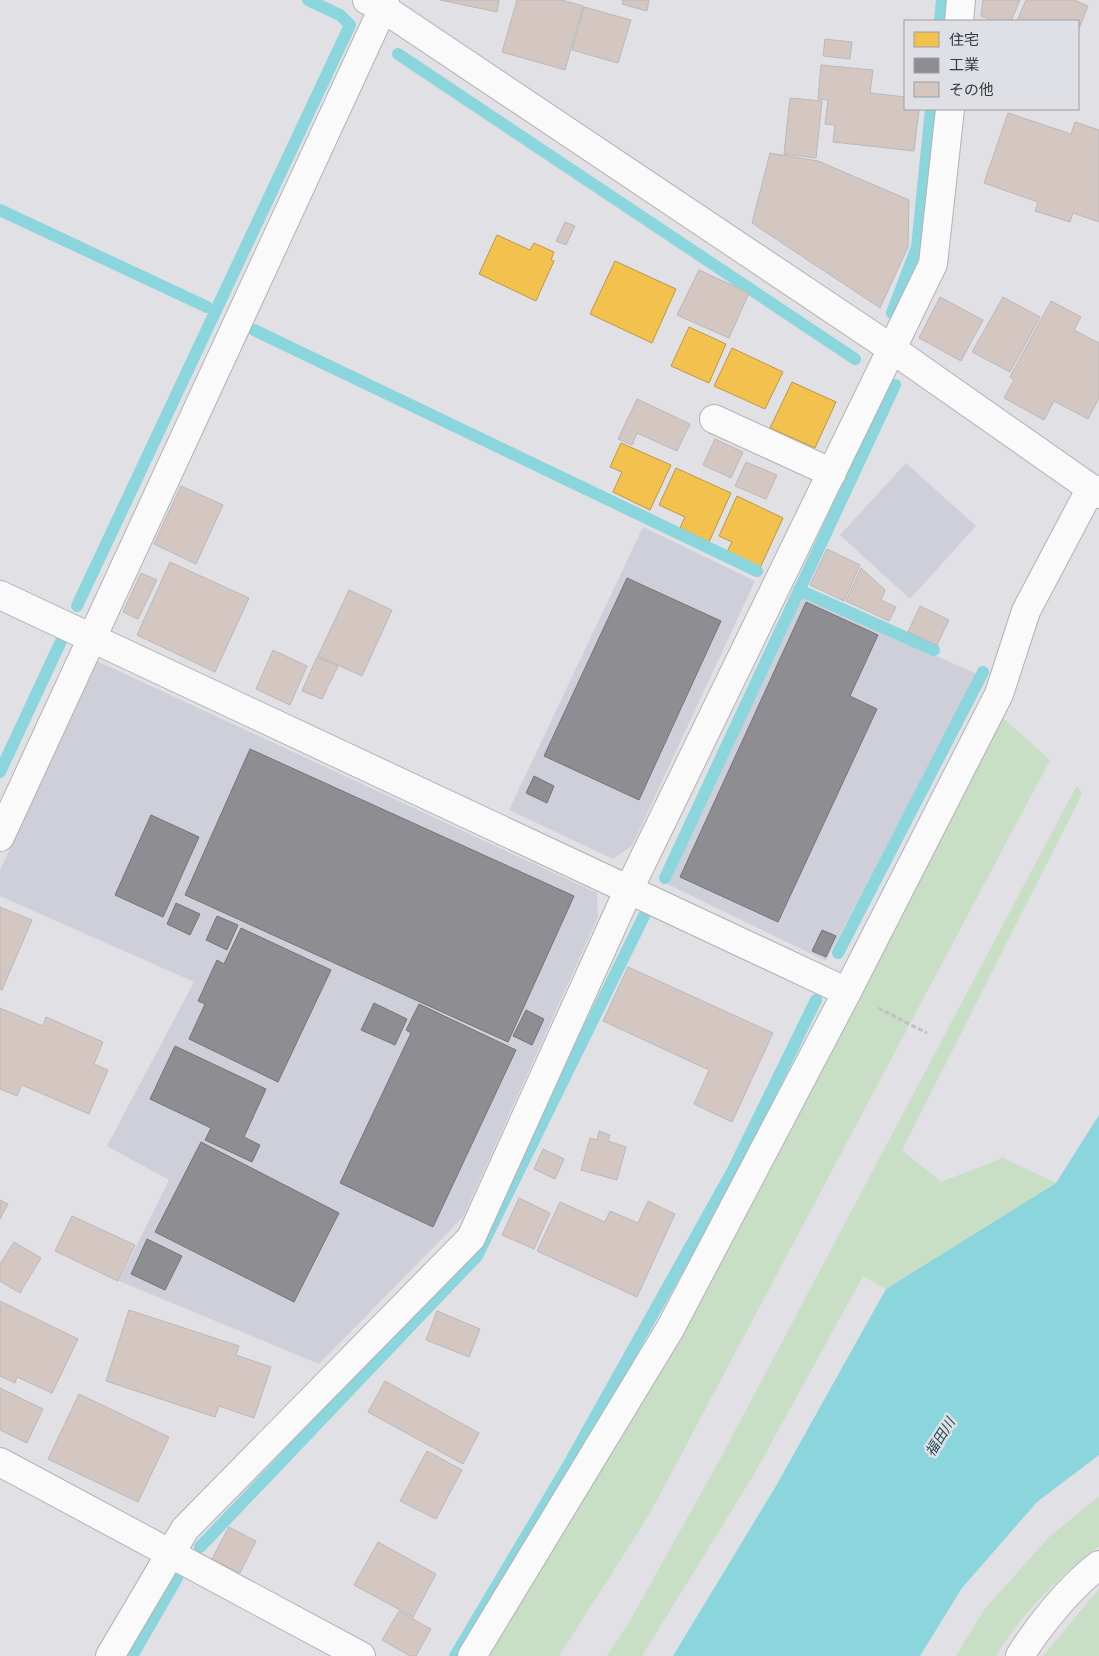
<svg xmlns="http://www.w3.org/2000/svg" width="1099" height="1656" viewBox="0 0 1099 1656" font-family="'Crimson Pro','Noto Sans JP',serif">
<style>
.built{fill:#cfcfd9}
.green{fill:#c8dec5}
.water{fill:#8bd6dc}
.homes{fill:#f2c14e;stroke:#ba9849}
.industry{fill:#8d8d92;stroke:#747478}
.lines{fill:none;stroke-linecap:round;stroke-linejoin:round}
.stream{stroke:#8bd6dc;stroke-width:12}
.building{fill:#d4c7c1;stroke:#bab8ba}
.minor-casing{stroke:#b2b2b6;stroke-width:30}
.path{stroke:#c2c2c3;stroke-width:3;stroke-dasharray:5 2.5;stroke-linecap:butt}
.minor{stroke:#fafafb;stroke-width:28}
.labels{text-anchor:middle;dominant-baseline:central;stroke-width:5;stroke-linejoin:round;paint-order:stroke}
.water-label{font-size:14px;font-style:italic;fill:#1e4d50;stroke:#dfdfe6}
</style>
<rect width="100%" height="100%" fill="#e0e0e5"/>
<!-- built -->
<g class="built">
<path d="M906 463 976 526 910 599 840 535Z"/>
<path d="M643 527 755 581 632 846 613 859 509 810Z"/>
<path d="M801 596 977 674 826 961 667 884Z"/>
<path d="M97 661 597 893 598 917 463 1217 319 1364 119 1281 169 1180 107 1146 194 982 0 896V870Z"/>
</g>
<!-- green -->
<g class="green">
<path d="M1003 718 1050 760 649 1515 559 1656H487L679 1339Z"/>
<path d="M1077 785 1082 794 902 1150 941 1182 1003 1158 1056 1183 886 1289 863 1276 753 1476 642 1656H607L628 1624 718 1463Z"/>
<path d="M1099 1496V1546C1058 1576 1022 1613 996 1656H956L984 1610 1048 1538Z"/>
<path d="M1099 1589V1656H1043Z"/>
</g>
<!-- water -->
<path class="water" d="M1099 1115V1455L1037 1502 962 1588 920 1656H673L776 1486 886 1289 1056 1183Z"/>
<!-- homes -->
<g class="homes">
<path d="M497 235 530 250 534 243 554 252 551 260 554 261 536 301 479 274Z"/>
<path d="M615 261 676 289 652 343 590 314Z"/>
<path d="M689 327 726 344 709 383 671 366Z"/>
<path d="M732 348 783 372 765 409 714 386Z"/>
<path d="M792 382 836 402 815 448 770 428Z"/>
<path d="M621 443 671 465 650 510 613 492 622 472 610 467Z"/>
<path d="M676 468 731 493 709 542 680 528 685 517 659 505Z"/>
<path d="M737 496 783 518 760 568 727 552 732 542 719 536Z"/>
</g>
<!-- industry -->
<g class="industry">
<path d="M627 578 721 621 639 800 544 756Z"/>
<path d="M806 602 878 635 850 696 877 709 778 922 680 877Z"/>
<path d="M250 749 574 896 508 1042 185 895Z"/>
<path d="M534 776 554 786 547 803 526 793Z"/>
<path d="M151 815 199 837 163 917 115 895Z"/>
<path d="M176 903 200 914 190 935 167 924Z"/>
<path d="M217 916 238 925 227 950 206 940Z"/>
<path d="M241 928 331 970 278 1082 189 1039 205 1004 198 1001 217 960 224 964Z"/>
<path d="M822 930 836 936 826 957 812 951Z"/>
<path d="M374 1003 407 1019 395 1045 361 1030Z"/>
<path d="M419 1004 516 1050 433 1227 340 1183 411 1033 406 1030Z"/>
<path d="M526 1010 544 1019 532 1045 513 1036Z"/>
<path d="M175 1046 266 1089 244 1137 260 1145 252 1162 205 1140 211 1128 150 1099Z"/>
<path d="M201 1142 339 1213 294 1302 155 1232Z"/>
<path d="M147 1239 182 1256 165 1290 131 1274Z"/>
</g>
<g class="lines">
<!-- stream -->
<g class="stream">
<path d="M940 21 942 0"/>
<path d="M398 54 855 359"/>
<path d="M0 210 207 307"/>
<path d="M892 313 917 247 931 109"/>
<path d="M254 330 757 571"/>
<path d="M799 590 934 650"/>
<path d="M77 606 350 25 340 15 308 0"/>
<path d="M0 772 62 639"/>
<path d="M665 878 895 385"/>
<path d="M838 953 983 672"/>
<path d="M200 1547 477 1256 644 916"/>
<path d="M132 1656 177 1578"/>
<path d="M455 1656 569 1464 732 1172 816 1000"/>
</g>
</g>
<!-- building -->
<g class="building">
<path d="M440 0H499L497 12Z"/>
<path d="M517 0H562L583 6 565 70 502 52Z"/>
<path d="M623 0H649L647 11 622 4Z"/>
<path d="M983 0H1020L1011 21H994L981 16Z"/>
<path d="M1026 0H1074L1088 6 1078 31V21H1017Z"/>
<path d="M584 7 631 20 618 63 572 50Z"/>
<path d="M825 39 852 42 850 59 823 56Z"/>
<path d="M821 65 873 70 870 93 905 97V109H919L914 151 833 142 835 125 825 124 828 100 818 99Z"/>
<path d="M790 98 822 101 816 158 784 154Z"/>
<path d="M1008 113 1071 134 1075 122 1099 130V222L1073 213 1070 222 1035 211 1038 202 984 183Z"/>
<path d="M770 153 818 161 909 200 908 247 880 308 752 223Z"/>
<path d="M565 222 575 226 566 245 556 241Z"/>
<path d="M699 270 749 293 729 338 677 315Z"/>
<path d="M940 297 983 320 961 361 919 338Z"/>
<path d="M1003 297 1040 317 1010 372 972 352Z"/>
<path d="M1051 301 1081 317 1074 330 1099 343V398L1088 419 1054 401 1044 420 1004 398 1014 380 1010 377Z"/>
<path d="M637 399 690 424 677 451 637 433 632 445 618 439Z"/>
<path d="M715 439 743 452 731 478 703 465Z"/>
<path d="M746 462 777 475 766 499 735 486Z"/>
<path d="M181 486 223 505 196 564 154 544Z"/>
<path d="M827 549 860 565 844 601 810 585Z"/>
<path d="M170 562 249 598 215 672 137 635Z"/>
<path d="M861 568 885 590 881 600 896 607 889 621 846 601Z"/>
<path d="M141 573 157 580 138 619 123 612Z"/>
<path d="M349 590 392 610 362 676 318 656Z"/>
<path d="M920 606 949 620 937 645 908 632Z"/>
<path d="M273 650 307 666 290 705 256 689Z"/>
<path d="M317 657 338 666 322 699 302 691Z"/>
<path d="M0 907 32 920 2 990 0 989Z"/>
<path d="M628 967 773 1033 732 1122 694 1104 709 1070 603 1021Z"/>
<path d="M0 1008 43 1026 46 1017 103 1042 94 1064 108 1070 89 1114 22 1085 17 1096 0 1089Z"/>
<path d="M599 1131 610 1135 608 1141 626 1147 617 1180 581 1170 590 1138 597 1140Z"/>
<path d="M543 1149 564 1159 555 1179 534 1169Z"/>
<path d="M519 1198 550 1213 534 1249 502 1235Z"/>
<path d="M0 1200 8 1204 0 1219Z"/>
<path d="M648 1201 675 1214 637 1297 537 1251 560 1202 605 1222 610 1211 638 1223Z"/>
<path d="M72 1216 135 1245 118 1281 55 1251Z"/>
<path d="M14 1242 41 1258 20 1293 0 1281V1264Z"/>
<path d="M0 1301 78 1339 52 1393 17 1377 15 1383 0 1376Z"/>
<path d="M129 1310 239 1346 236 1355 271 1367 254 1418 219 1406 215 1417 106 1381Z"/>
<path d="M437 1311 480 1329 469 1357 426 1340Z"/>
<path d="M385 1381 479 1433 463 1464 368 1412Z"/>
<path d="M0 1388 43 1409 27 1443 0 1430Z"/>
<path d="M79 1394 169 1437 138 1502 48 1459Z"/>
<path d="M427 1451 462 1470 436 1519 400 1501Z"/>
<path d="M229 1527 256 1541 240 1573 212 1559Z"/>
<path d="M378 1542 436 1574 413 1617 354 1585Z"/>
<path d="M399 1611 431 1629 416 1656H410L382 1640Z"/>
</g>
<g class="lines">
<defs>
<g id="minor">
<path d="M367 0 383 8 892 349 1099 494"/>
<path d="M959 21 961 0"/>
<path d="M714 419 832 473"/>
<path d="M0 595 847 992"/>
<path d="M0 837 383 8 385 0"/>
<path d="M0 1462 361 1656"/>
<path d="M110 1656 185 1529 471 1238 629 889 933 264 950 109"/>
<path d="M472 1656 670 1329 847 992 999 694 1026 611 1091 488"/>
<path d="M1020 1656C1039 1625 1070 1587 1099 1565"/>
</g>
</defs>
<!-- minor casing -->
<use href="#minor" class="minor-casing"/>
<!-- path -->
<path class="path" d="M878 1008 927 1033"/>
<!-- minor -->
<use href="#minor" class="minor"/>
</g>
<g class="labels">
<!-- water labels -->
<g class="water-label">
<text transform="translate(940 1437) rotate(-58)">福田川</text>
</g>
</g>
<!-- legend -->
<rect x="904" y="20" width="175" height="90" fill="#dfdfe6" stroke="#9d9da2"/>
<rect x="914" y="32" width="25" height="15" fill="#f2c14e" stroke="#9d9da2"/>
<text x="949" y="45" font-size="15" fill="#39393c">住宅</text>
<rect x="914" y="58" width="25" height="15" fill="#8d8d92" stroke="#9d9da2"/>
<text x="949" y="70" font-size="15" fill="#39393c">工業</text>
<rect x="914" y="82" width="25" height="15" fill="#d4c7c1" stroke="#9d9da2"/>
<text x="949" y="95" font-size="15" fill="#39393c">その他</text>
</svg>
